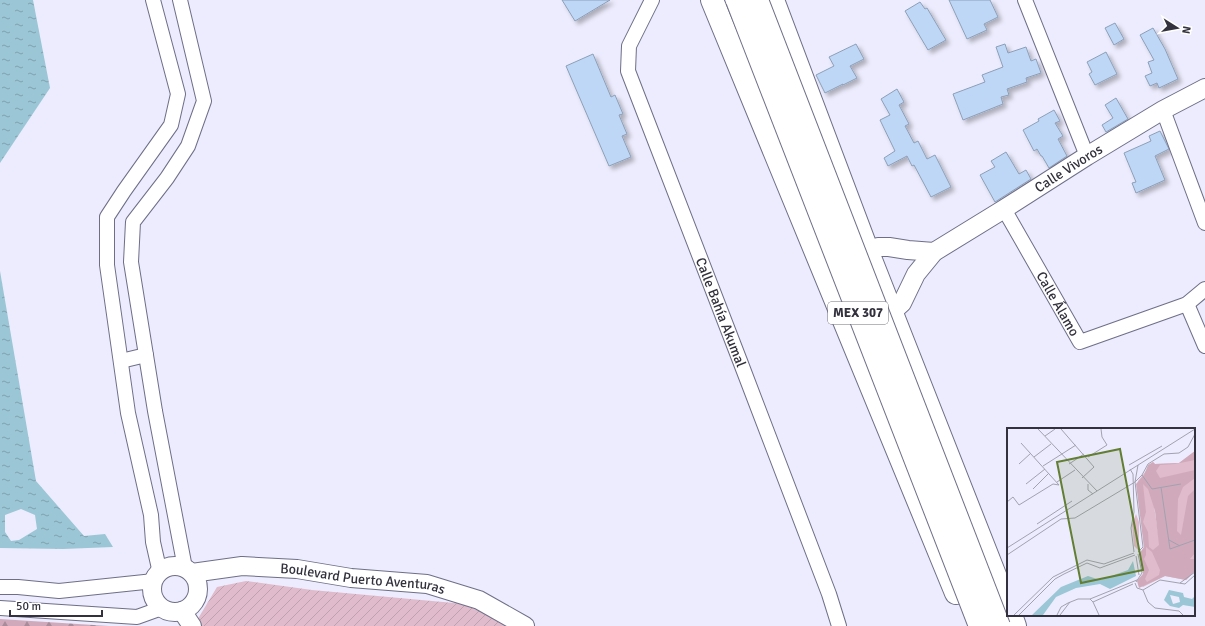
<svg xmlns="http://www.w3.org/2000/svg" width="1205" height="626" viewBox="0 0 1205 626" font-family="Signika,sans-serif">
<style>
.forest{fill:url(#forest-firs)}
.garden{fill:url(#garden-furrows)}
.water{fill:url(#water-ripples);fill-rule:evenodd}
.building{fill:#bfd7f6;stroke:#8c9fb7;filter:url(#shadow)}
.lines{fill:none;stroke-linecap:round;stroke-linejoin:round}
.minor-casing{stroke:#6e6e88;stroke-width:16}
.tertiary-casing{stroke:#6e6e88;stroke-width:20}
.trunk-casing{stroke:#6e6e88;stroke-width:24}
.minor{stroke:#fff;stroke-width:14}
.tertiary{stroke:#fff;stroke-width:18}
.trunk{stroke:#fff;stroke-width:22}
.trunk-bridge-casing{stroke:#6e6e88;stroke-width:24;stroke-linecap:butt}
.trunk-bridge{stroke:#fff;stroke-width:22}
.labels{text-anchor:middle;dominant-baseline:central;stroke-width:3;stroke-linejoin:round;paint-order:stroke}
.shield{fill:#fff;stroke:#706f77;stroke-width:1}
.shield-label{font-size:13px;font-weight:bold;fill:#32313d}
.street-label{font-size:14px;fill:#32313d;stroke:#fff}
.inset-road{fill:none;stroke:#a2a1b1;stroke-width:1}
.view{fill:#627e32;fill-opacity:0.15;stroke:#627e32;stroke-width:2}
.inset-edge{fill:none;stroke:#32313d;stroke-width:2}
</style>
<defs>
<pattern id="forest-firs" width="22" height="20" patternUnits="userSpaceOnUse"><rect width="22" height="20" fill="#d0aabb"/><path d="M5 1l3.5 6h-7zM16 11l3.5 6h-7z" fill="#a98b99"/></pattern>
<pattern id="garden-furrows" width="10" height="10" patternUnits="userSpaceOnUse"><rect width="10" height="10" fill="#e0bbcb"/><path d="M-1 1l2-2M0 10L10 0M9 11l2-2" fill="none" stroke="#c1a1af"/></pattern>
<pattern id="water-ripples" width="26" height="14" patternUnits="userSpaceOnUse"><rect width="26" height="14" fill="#9bc6d5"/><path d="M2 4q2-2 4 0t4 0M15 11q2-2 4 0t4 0" fill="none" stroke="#7fa1ae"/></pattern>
<filter id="shadow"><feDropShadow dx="3.5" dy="3.5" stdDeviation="2" flood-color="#0004"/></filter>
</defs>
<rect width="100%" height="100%" fill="#ececfe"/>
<!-- forest -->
<path class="forest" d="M0 619 109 626H0Z"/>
<!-- garden -->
<path class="garden" d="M246 581 312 590 465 604 508 626H200L196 622 217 587Z"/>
<!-- water -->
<g class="water">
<path d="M0 0H33L50 88 0 163Z"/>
<path d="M0 271 36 481 84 536 105 534 113 547 63 549 0 548ZM21 509 35 515 37 529 19 540 11 541 5 532V515Z"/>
</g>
<!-- building -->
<g class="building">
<path d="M562 0H610L575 21Z"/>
<path d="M949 0H990L998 17 984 24 987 30 967 39Z"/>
<path d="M920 2 925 9 927 8 946 40 928 50 905 11Z"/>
<path d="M1115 23 1124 39 1114 45 1105 28Z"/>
<path d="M1153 28 1165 49 1178 79 1159 88 1157 83 1150 86 1145 76 1152 73 1148 62 1154 60 1140 35Z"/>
<path d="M856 44 864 59 850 66 857 78 843 85V84L825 93 816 75 834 66 829 57Z"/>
<path d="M1005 44 1008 53 1026 47 1031 61 1036 59 1041 73 1026 78 1027 82 1007 89 1009 95 1001 97 1003 104 963 120 953 94 985 82 982 75 1003 67 996 47Z"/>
<path d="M1106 52 1117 74 1095 85 1089 74 1092 72 1087 62Z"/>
<path d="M593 54 611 97 615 95 623 114 619 115 627 134 622 136 631 157 609 166 566 66Z"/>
<path d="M897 89 904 102 899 105 909 124 905 126 914 143 918 141 927 159 935 155 951 187 931 197 914 165 912 166 907 156 888 166 884 158 895 151 880 120 890 115 881 99Z"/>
<path d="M1116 98 1128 119 1106 132 1102 125 1113 118 1105 105Z"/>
<path d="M1054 110 1060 121 1055 123 1063 136 1058 139 1067 156 1049 168 1042 156H1041L1037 149 1034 151 1023 130 1039 121 1038 119Z"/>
<path d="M1160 131 1169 149 1155 156 1165 180 1136 193 1132 183 1136 182 1124 153 1151 141 1149 136Z"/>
<path d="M1006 152 1019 174 1026 170 1031 179 995 202 980 175 995 167 991 161Z"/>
</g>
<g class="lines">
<defs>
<g id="minor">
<path d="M153 0 178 94 171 125 124 191 107 217V265L128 413 151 515 153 542 160 573"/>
<path d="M180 0 204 101 188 146 167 178 133 222 131 262 155 411 185 568"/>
<path id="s1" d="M652 0 629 46 628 71 740 361 829 594 839 626"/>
<path d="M1025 0 1087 156"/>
<path d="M1163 110 1205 223"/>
<path id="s2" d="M1004 209 1080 342 1187 304 1205 289"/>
<path d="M1187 304 1205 346"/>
<path d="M121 361 146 355"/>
<path d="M0 587H18L59 591 154 581"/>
<path d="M0 608 137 617 162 608"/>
</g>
<g id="tertiary">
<path d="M855 257 878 247H889L908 250 934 252"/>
<path id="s3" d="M881 318 892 312 902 303 916 274 934 252 1004 209 1087 156 1163 110 1205 88"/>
<circle cx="175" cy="589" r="23"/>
<path id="s4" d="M192 573 242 566 297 569 351 578 427 584 479 600 525 626"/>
<path d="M182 611 192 626"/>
</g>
<g id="trunk">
<path d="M712 0 956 593"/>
<path d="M773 0 871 260 1008 608"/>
<path d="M1011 615 1015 626"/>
</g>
</defs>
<!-- minor casing -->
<use href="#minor" class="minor-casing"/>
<!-- tertiary casing -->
<use href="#tertiary" class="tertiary-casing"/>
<!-- trunk casing -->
<use href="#trunk" class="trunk-casing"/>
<!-- minor -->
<use href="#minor" class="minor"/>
<!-- tertiary -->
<use href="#tertiary" class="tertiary"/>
<!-- trunk -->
<use href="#trunk" class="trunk"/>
<defs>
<g id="trunk-bridge">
<path d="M737 0 980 626"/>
<path d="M757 0 999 626"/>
</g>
</defs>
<!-- trunk-bridge casing -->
<use href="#trunk-bridge" class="trunk-bridge-casing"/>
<!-- trunk-bridge -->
<use href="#trunk-bridge" class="trunk-bridge"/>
</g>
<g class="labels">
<!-- shield labels -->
<rect class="shield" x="828" y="302" width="60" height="22" rx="3"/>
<g class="shield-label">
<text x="858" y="313">MEX 307</text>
</g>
<!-- street labels -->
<g class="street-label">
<text stroke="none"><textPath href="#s3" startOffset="245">Calle Vivoros</textPath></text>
<text stroke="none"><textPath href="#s2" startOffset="109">Calle Álamo</textPath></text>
<text stroke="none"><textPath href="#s1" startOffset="335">Calle Bahía Akumal</textPath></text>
<text stroke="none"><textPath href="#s4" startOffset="172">Boulevard Puerto Aventuras</textPath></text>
</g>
</g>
<!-- overview -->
<g transform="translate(1007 428)">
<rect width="188" height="188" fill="#ececfe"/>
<path d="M188 23V102L169 109 145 65 153 117 188 122V143L179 152 158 148 136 159 130 153 136 146 133 125 137 119 131 53 146 34 148 36 172 35Z" fill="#e0bbcb"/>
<path d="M188 23V32L168 36 153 37 149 43 153 50 188 42V50L176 59 171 71 170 103 174 107 181 68 188 61V125L183 131H188V143L179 152 158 148 132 160 130 153 136 146 133 125 137 119 129 56 137 47 141 37 146 34 148 36 172 35ZM136 56 141 61 148 83 152 117 146 122 142 119 141 104 136 94 139 84ZM139 119 145 124 153 142 152 147 140 154 138 151 142 142 137 131 139 127Z" fill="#d0aabb" fill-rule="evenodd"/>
<path d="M129 86 132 94V123L127 118 125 96Z" fill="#e0bbcb"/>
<path d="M126 133 129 148 103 161 93 156 69 160 49 169 36 187H25L54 159 81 148 93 152 121 142ZM162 162 176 165 177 169 185 171 188 168V179L176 177 172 180 163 178 157 172ZM163 167 172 169 173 174 166 176Z" fill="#9bc6d5" fill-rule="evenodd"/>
<path class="inset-road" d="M31 1 90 63M54 1 87 39 75 50M38 8 48 1M27 29 44 16M81 29 100 17 95 9 94 1M12 36 24 25M62 36 77 26M122 37 155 18M131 37 128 54 136 119 131 124M36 38 69 17M123 41 126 46 127 84 124 100 127 124M135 47 145 61 174 56M50 54 68 42M19 56 38 41M81 56V62L86 66M154 59 163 121 188 112M26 61 42 45M0 74 6 69 12 77 46 56 52 57 14 15M30 96 65 73M162 112 173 118M0 120 188 1M0 127 54 91 68 90 128 54 135 47 141 36 157 26 172 25 181 19 188 6M129 128 132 147M129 154 135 145 131 126M128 155 130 160 136 162 153 152 178 156 188 147M173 155 188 144M136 162 141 174 148 180 172 183 176 187M83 171 86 174 126 156M86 174 92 187M7 187 46 149 80 132 97 136 127 125M12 187 48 151 57 146 80 135 93 140 128 127M50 187 54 179 61 175 71 171H83L130 152M53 187 63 174"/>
<path class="view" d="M113 21 136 142 74 155 50 34Z"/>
<rect width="188" height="188" class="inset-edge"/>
</g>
<!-- north arrow -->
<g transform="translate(1177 28) rotate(101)" stroke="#ffffff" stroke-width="3" paint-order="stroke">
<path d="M0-3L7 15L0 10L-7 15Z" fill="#32313d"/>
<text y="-6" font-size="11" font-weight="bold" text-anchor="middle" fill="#32313d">N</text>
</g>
<!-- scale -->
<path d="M10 610v6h92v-6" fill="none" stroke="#32313d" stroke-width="2"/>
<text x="16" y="610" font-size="12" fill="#32313d" stroke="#ffffff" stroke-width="3" paint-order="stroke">50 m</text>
</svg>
